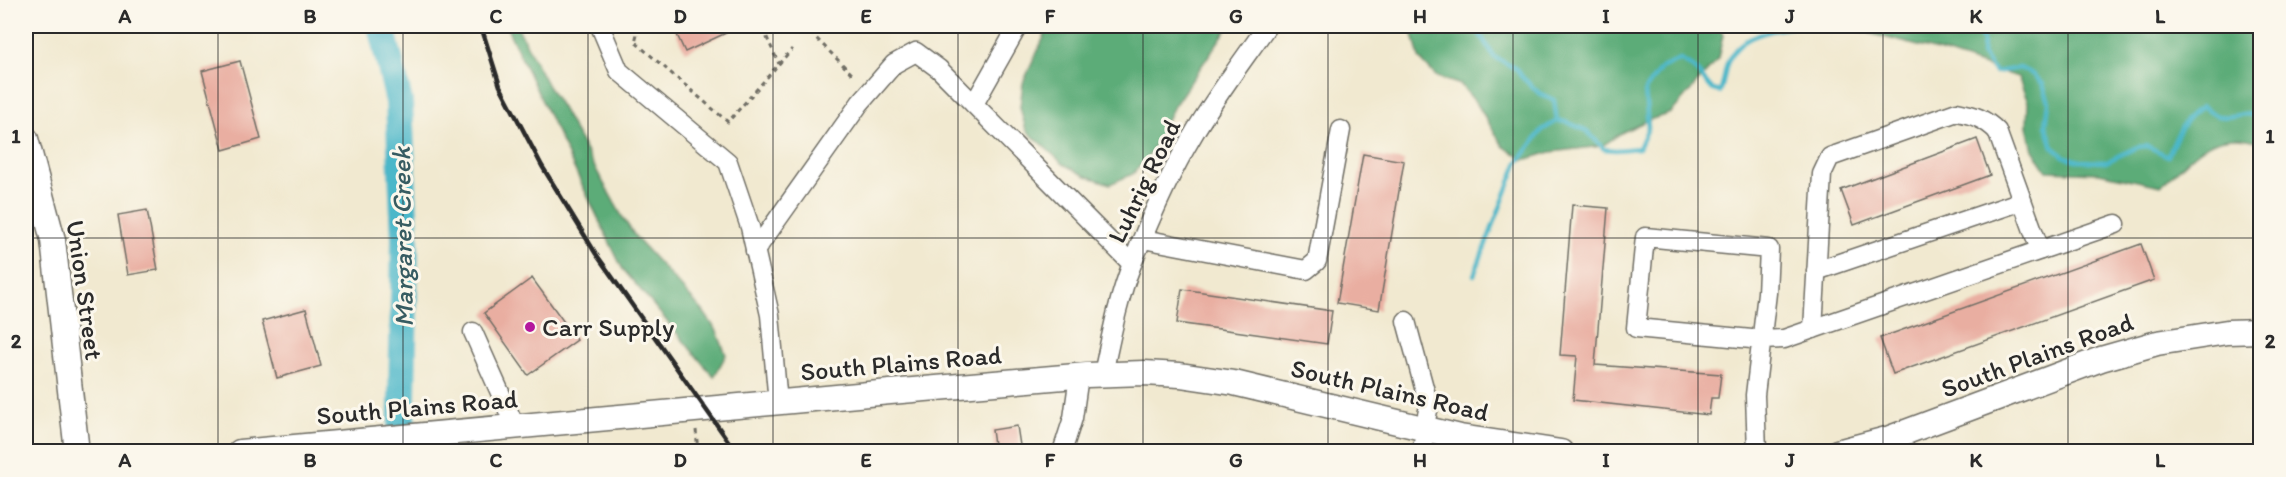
<svg xmlns="http://www.w3.org/2000/svg" width="2286" height="477" viewBox="0 0 2286 477" font-family="Itim,sans-serif">
<style>
.forest{fill:#5cac78;stroke:#446c52;stroke-width:1.5}
.lines{fill:none;stroke-linecap:round;stroke-linejoin:round}
.stream{stroke:#4cb7c9;stroke-width:4.5}
.river{stroke:#4cb7c9;stroke-width:28}
.building{fill:#e9aea1}
.minor-casing{stroke:#706e65;stroke-width:21}
.major-casing{stroke:#706e65;stroke-width:27}
.path{stroke:#706e65;stroke-width:3;stroke-dasharray:4.5 4.5;stroke-linecap:butt}
.minor{stroke:#fff;stroke-width:18}
.major{stroke:#fff;stroke-width:24}
.rail{stroke:#2b2b2b;stroke-width:4.5}
.grid{fill:none;stroke:#2b2b2b;stroke-width:1.5;stroke-opacity:0.55}
.poi-dot{fill:#b5179e;stroke:#fbf7ec;stroke-width:2}
.labels{text-anchor:middle;dominant-baseline:central;stroke-width:6;stroke-linejoin:round;paint-order:stroke}
.street-label{font-size:26px;fill:#2b2b2b;stroke:#fbf7ec}
.poi-label{font-size:26px;fill:#2b2b2b;stroke:#fbf7ec;text-anchor:start}
.water-label{font-size:27px;font-style:italic;fill:#375c62;stroke:#fbf7ec}
.neatline{fill:none;stroke:#2b2b2b;stroke-width:2}
.grid-label{font-size:20px;text-anchor:middle;font-weight:bold;fill:#2b2b2b}
</style>
<rect width="100%" height="100%" fill="#fbf7ec"/>
<filter id="ink" filterUnits="userSpaceOnUse"><feTurbulence type="fractalNoise" baseFrequency=".0167" numOctaves="2"/><feDisplacementMap in="SourceGraphic" scale="12" xChannelSelector="R" yChannelSelector="G"/><feConvolveMatrix kernelMatrix="1 2 1 2 8 2 1 2 1" color-interpolation-filters="sRGB"/></filter>
<filter id="wash" filterUnits="userSpaceOnUse"><feTurbulence type="fractalNoise" baseFrequency=".008" numOctaves="4" result="noise"/><feDisplacementMap in="SourceGraphic" scale="24" xChannelSelector="R" yChannelSelector="G"/><feGaussianBlur stdDeviation="1.35" result="paint"/><feColorMatrix in="noise" values="0 0 0 0 0 0 0 0 0 0 0 0 0 0 0 0 0 1.4 0 .05"/><feComposite in="paint" operator="in"/></filter>
<g filter="url(#wash)">
<rect width="100%" height="100%" fill="#f1e9d0"/>
<!-- forest -->
<g class="forest">
<path d="M506 26H517L548 86 562 108 623 218 637 239 703 311 717 331 726 355 714 377 622 268Z"/>
<path d="M1049 26H1229L1174 106 1150 154 1133 174 1110 184 1086 176 1063 164 1026 130 1020 107 1023 83Z"/>
<path d="M1411 26H1718L1723 35 1718 59 1671 113 1646 121 1623 132 1602 146 1551 152 1524 160 1503 146 1477 104 1461 85 1437 77 1419 58Z"/>
<path d="M1842 26H2260V142C2211 127 2194 156 2161 186L2099 173 2047 171 2033 150 2027 126 2028 102 2018 77 1945 53Z"/>
</g>
<g class="lines">
<!-- stream -->
<g class="stream">
<path d="M1475 26 1494 57 1517 69 1522 77 1539 93 1554 100 1557 121 1567 122 1587 131 1604 149 1616 150 1639 148 1648 128 1645 90 1661 68 1680 60 1693 67 1713 90 1720 92C1724 83 1724 73 1727 64 1738 34 1768 32 1795 26"/>
<path d="M1892 26 1910 29 1916 26"/>
<path d="M1953 26 1967 27 1979 34 1983 40 1982 54 1995 72 2020 68 2034 75 2043 84 2049 102 2046 125 2053 147 2065 157 2080 161 2106 162 2137 147 2147 146 2168 156C2176 137 2183 117 2202 107 2206 109 2211 113 2215 115 2231 121 2241 109 2260 117"/>
<path d="M1474 275 1517 164 1542 130 1557 121"/>
</g>
<!-- river -->
<path class="river" d="M381 26 399 101 405 239 401 452"/>
</g>
<g id="blocks">
<!-- building -->
<g class="building">
<path d="M673 26H741L685 52Z"/>
<path d="M240 61 261 139 223 150 202 71Z"/>
<path d="M1977 139 1990 175 1854 225 1841 190Z"/>
<path d="M1363 154 1404 161 1379 310 1337 303Z"/>
<path d="M1572 205 1608 208 1595 365 1721 374 1718 398H1711L1709 415 1573 400 1577 356 1560 355Z"/>
<path d="M147 210 158 270 128 275 118 215Z"/>
<path d="M2141 244 2154 280 1893 374 1880 338Z"/>
<path d="M532 278 577 340 528 375 484 313Z"/>
<path d="M1182 289 1332 311 1327 344 1177 323Z"/>
<path d="M306 309 321 366 277 378 262 321Z"/>
<path d="M1017 426 1021 452H995L992 430Z"/>
</g>
</g>
</g>
<g filter="url(#ink)">
<use href="#blocks" fill-opacity="0" stroke="#706e65" stroke-width="1.5"/>
<g class="lines">
<defs>
<g id="minor">
<path d="M600 26 619 71 728 162 750 227 770 315 778 403"/>
<path d="M974 104 1018 26"/>
<path d="M1143 239 1306 270 1317 261 1341 130"/>
<path d="M755 251 860 103 894 64 916 52 939 69 1132 264"/>
<path d="M1816 271 2022 201"/>
<path d="M1406 321 1429 406 1424 429"/>
<path d="M1813 329 1822 174 1830 157 1957 112C1974 115 1985 119 1997 131L2040 250"/>
<path d="M473 332 515 426"/>
<path d="M1103 374C1111 337 1118 299 1132 264 1149 221 1169 175 1193 135 1215 97 1242 62 1267 26"/>
<path d="M1062 452 1073 418 1079 376"/>
<path d="M1421 452 1426 429"/>
<path d="M1757 452 1755 395 1767 293 1769 249 1645 237 1636 328 1762 340 1784 339 2116 224"/>
</g>
<g id="major">
<path d="M26 139 53 240 77 452"/>
<path d="M240 452 890 392 1087 375 1144 373 1180 375 1234 383 1460 437 1561 452"/>
<path d="M1837 452 1890 438 2101 359 2157 343 2227 332 2260 331"/>
</g>
</defs>
<!-- minor casing -->
<use href="#minor" class="minor-casing"/>
<!-- major casing -->
<use href="#major" class="major-casing"/>
<!-- path -->
<g class="path">
<path d="M639 26 635 42 728 122 792 49"/>
<path d="M804 26 853 75"/>
<path d="M763 29 779 64"/>
<path d="M764 31 771 27 806 29"/>
<path d="M696 430 698 452"/>
</g>
<!-- minor -->
<use href="#minor" class="minor"/>
<!-- major -->
<use href="#major" class="major"/>
<!-- rail -->
<path class="rail" d="M481 26 500 86 542 166 596 254 736 452"/>
</g>
</g>
<!-- grid -->
<path class="grid" d="M218 26V452M403 26V452M588 26V452M773 26V452M958 26V452M1143 26V452M1328 26V452M1513 26V452M1698 26V452M1883 26V452M2068 26V452M26 238H2260"/>
<!-- markers -->
<circle class="poi-dot" cx="530" cy="327" r="6"/>
<g class="labels">
<!-- street labels -->
<g class="street-label">
<text transform="translate(1144 181) rotate(-64)">Luhrig Road</text>
<text transform="translate(85 290) rotate(82)">Union Street</text>
<text transform="translate(2037 355) rotate(-20)">South Plains Road</text>
<text transform="translate(901 363) rotate(-5)">South Plains Road</text>
<text transform="translate(1390 390) rotate(13)">South Plains Road</text>
<text transform="translate(417 407) rotate(-5)">South Plains Road</text>
</g>
<!-- poi labels -->
<g class="poi-label">
<text x="542" y="327">Carr Supply</text>
</g>
<!-- water labels -->
<g class="water-label">
<text transform="translate(402 237) rotate(-91)">Margaret Creek</text>
</g>
</g>
<!-- margin -->
<rect width="2286" height="477" fill="none" stroke="#fbf7ec" stroke-width="66"/>
<rect x="33" y="33" width="2220" height="411" class="neatline"/>
<g class="grid-label">
<text x="125" y="23">A</text>
<text x="310" y="23">B</text>
<text x="496" y="23">C</text>
<text x="680" y="23">D</text>
<text x="866" y="23">E</text>
<text x="1050" y="23">F</text>
<text x="1236" y="23">G</text>
<text x="1420" y="23">H</text>
<text x="1606" y="23">I</text>
<text x="1790" y="23">J</text>
<text x="1976" y="23">K</text>
<text x="2160" y="23">L</text>
<text x="16" y="143">1</text>
<text x="2270" y="143">1</text>
<text x="16" y="348">2</text>
<text x="2270" y="348">2</text>
<text x="125" y="467">A</text>
<text x="310" y="467">B</text>
<text x="496" y="467">C</text>
<text x="680" y="467">D</text>
<text x="866" y="467">E</text>
<text x="1050" y="467">F</text>
<text x="1236" y="467">G</text>
<text x="1420" y="467">H</text>
<text x="1606" y="467">I</text>
<text x="1790" y="467">J</text>
<text x="1976" y="467">K</text>
<text x="2160" y="467">L</text>
</g>
</svg>
